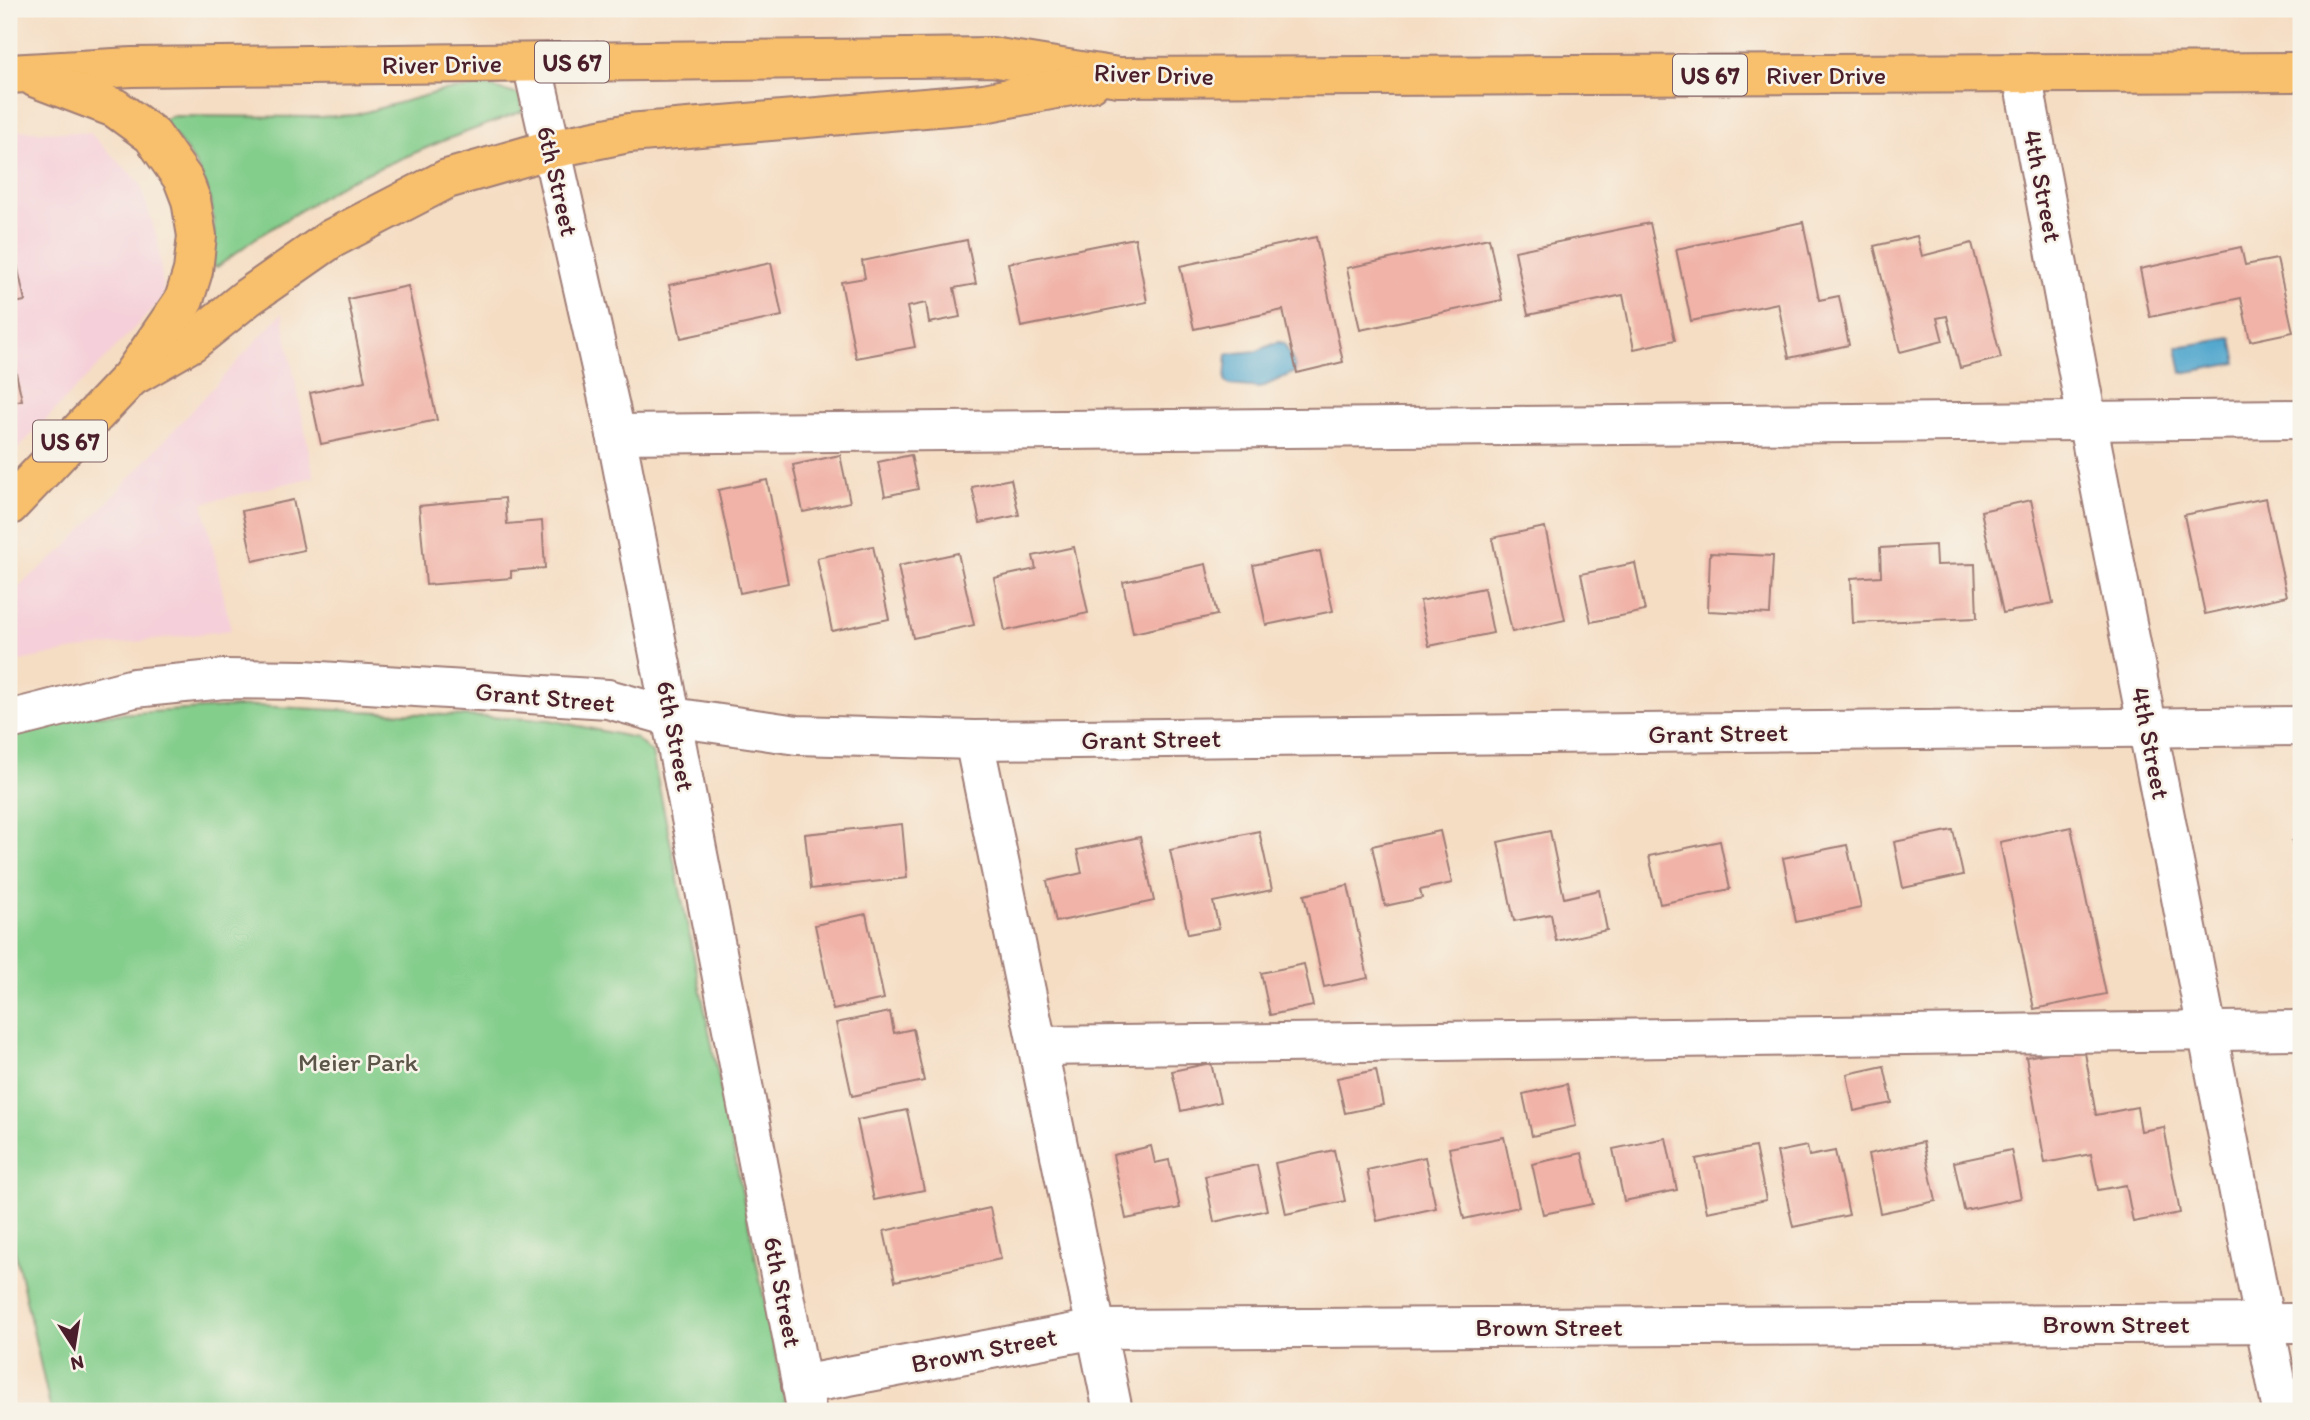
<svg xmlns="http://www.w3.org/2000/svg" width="2310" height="1420" viewBox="0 0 2310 1420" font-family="Itim,sans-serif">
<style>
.built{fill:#f5cfd9}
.green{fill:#84ce8c;stroke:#67765c;stroke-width:2}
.water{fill:#52a7ce;stroke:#4e637c;stroke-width:2}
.building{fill:#f1b2a7}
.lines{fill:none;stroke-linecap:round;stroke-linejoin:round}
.minor-casing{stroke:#a07e77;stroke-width:42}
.major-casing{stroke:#a07e77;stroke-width:42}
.minor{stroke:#fff;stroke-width:38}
.major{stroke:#f8bf6c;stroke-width:38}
.labels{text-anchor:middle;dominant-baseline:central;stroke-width:5;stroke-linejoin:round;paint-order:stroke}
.shield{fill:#f7f3e8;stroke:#7e5f64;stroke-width:2}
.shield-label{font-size:24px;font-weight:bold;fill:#4a1f2b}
.street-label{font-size:26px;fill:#4a1f2b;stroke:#f7f3e8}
.park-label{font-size:26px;fill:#5b5448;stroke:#f7f3e8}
</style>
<rect width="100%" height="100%" fill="#f7f3e8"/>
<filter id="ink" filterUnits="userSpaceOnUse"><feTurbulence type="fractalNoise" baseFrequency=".0143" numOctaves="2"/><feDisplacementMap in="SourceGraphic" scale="14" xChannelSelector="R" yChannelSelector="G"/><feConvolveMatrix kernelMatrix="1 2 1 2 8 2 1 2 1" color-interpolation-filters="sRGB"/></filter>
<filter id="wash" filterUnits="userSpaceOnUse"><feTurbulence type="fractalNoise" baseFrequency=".00686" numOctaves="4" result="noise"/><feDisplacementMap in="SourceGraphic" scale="28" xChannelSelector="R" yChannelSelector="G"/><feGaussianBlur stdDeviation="1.57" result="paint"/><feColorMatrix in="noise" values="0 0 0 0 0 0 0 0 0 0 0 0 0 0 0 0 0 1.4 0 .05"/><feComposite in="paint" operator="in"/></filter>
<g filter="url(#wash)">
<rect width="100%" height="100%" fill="#f5ddc3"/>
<!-- built -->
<g class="built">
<path d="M9 130 90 133 140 183 158 241 164 297 9 458Z"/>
<path d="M282 313 314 477 203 503 231 630 86 648 9 663V594L64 549Z"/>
</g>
<!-- green -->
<g class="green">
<path d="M486 86 520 95 523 111 445 140 348 181 256 238 217 267 212 265C216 232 215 198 198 169 189 151 174 136 162 120L173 116 321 117 355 115 442 91Z"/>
<path d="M254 706 550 720 635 738 652 753 787 1411H51L9 1224V729L80 716Z"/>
</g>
<!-- water -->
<g class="water">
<path d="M2232 338 2237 363 2182 373 2177 347Z"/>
<path d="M1278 342 1284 343 1295 365V372L1260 388 1229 385 1225 381 1227 354 1257 351Z"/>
</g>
<g id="blocks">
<!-- building -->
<g class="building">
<path d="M1803 222 1819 300 1839 296 1849 345 1789 358 1778 303 1691 321 1676 249Z"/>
<path d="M1650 223 1675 340 1634 349 1623 295 1528 315 1515 251Z"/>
<path d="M9 228 25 301 9 304Z"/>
<path d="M1917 236 1922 256 1972 243 2001 358 1960 368 1947 316 1937 318 1943 341 1900 352 1874 246Z"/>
<path d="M1316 237 1343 362 1297 373 1283 310 1194 329 1180 266Z"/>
<path d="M1135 238 1147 302 1021 327 1008 263Z"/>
<path d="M1489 238 1502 300 1360 330 1347 268Z"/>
<path d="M967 240 976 284 954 288 960 317 929 323 926 303 907 307 915 347 856 358 841 282 865 278 862 261Z"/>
<path d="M2241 247 2245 265 2277 259 2293 332 2250 341 2241 298 2150 317 2140 269Z"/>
<path d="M2301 248V284H2300L2294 249Z"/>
<path d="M771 263 782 316 681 338 669 285Z"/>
<path d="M408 286 437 420 321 444 310 393 365 381 348 299Z"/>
<path d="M9 341 22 400 9 403Z"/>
<path d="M840 455 850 502 803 512 793 465Z"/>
<path d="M911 455 918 489 885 496 878 462Z"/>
<path d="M1011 479 1019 515 980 523 972 487Z"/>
<path d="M767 480 788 583 740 593 718 490Z"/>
<path d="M505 498 507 524 542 521 545 568 511 571V578L426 585 419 506Z"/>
<path d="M2266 498 2287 596 2205 614 2184 515Z"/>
<path d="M293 500 304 550 253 561 242 511Z"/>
<path d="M2031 500 2053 603 2003 613 1981 511Z"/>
<path d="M1545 527 1565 620 1512 632 1492 538Z"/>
<path d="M1935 545 1936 565 1975 564 1977 618 1853 623 1851 578 1881 576 1880 548Z"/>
<path d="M873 546 889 619 832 631 817 558Z"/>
<path d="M1074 547 1088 613 1005 631 994 578 1036 569 1033 556Z"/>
<path d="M1320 551 1333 611 1266 625 1253 565Z"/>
<path d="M958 553 974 625 913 638 898 566Z"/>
<path d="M1710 553 1773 556 1770 614 1708 611Z"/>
<path d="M1635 563 1645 611 1591 622 1581 574Z"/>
<path d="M1206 564 1217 615 1133 633 1123 582Z"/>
<path d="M1484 588 1493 633 1429 646 1420 601Z"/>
<path d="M902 824 907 878 811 889 805 834Z"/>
<path d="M2071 827 2106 994 2034 1009 2000 842Z"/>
<path d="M1953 830 1963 875 1903 888 1894 842Z"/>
<path d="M1259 831 1272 890 1213 902 1219 928 1188 934 1170 850Z"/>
<path d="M1440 831 1452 883 1420 890 1422 898 1385 906 1372 846Z"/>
<path d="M1550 831 1564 898 1599 890 1607 930 1556 941 1551 914 1514 921 1498 842Z"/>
<path d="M1140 837 1154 901 1056 922 1047 881 1082 873 1077 850Z"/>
<path d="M2301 839V879H2300L2292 841Z"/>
<path d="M1720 841 1730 889 1660 904 1649 856Z"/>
<path d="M1847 845 1861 908 1796 922 1783 858Z"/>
<path d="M1348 885 1368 978 1324 987 1304 895Z"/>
<path d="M866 914 884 999 833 1010 815 925Z"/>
<path d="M1304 964 1313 1006 1270 1015 1261 973Z"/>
<path d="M890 1012 894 1033 913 1029 924 1081 852 1096 836 1023Z"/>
<path d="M2084 1047 2096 1115 2137 1107 2141 1131 2164 1127 2180 1213 2133 1222 2126 1185 2098 1190 2091 1154 2045 1163 2026 1057Z"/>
<path d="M1211 1063 1220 1102 1181 1111 1172 1071Z"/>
<path d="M1884 1066 1892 1103 1854 1111 1847 1074Z"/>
<path d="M1376 1070 1383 1105 1345 1113 1337 1078Z"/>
<path d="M1567 1084 1576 1126 1532 1136 1523 1094Z"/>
<path d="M907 1110 924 1190 874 1200 857 1120Z"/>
<path d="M1504 1137 1519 1207 1464 1219 1449 1148Z"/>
<path d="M1666 1138 1677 1190 1624 1201 1613 1149Z"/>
<path d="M1923 1142 1936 1201 1880 1213 1868 1154Z"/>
<path d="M1151 1146 1155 1163 1169 1160 1180 1208 1126 1219 1113 1155Z"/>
<path d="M1807 1146 1809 1156 1835 1151 1849 1215 1793 1227 1777 1152Z"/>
<path d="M1755 1147 1766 1200 1707 1212 1696 1159Z"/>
<path d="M1334 1150 1345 1201 1286 1214 1275 1163Z"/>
<path d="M2011 1150 2021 1198 1964 1210 1954 1162Z"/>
<path d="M1582 1153 1593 1204 1543 1214 1532 1164Z"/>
<path d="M1425 1157 1436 1208 1377 1221 1367 1170Z"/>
<path d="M1257 1165 1267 1210 1214 1222 1205 1176Z"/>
<path d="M990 1208 1001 1259 895 1281 884 1231Z"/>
</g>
</g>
</g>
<g filter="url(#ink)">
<use href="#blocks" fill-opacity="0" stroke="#a07e77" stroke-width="2"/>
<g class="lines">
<defs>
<g id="minor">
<path d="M532 63 616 434 806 1408"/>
<path d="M2022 74 2087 420 2282 1411"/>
<path d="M616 434 2301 419"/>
<path d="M9 720 134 688 224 679 304 680 608 699 672 717 797 735 974 740 2301 726"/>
<path d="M974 740 1113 1411"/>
<path d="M1038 1046 2301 1030"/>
<path d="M801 1385 1096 1329 2301 1323"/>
</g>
<g id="major">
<path d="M9 74 132 67 992 57 1118 77 2301 72"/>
<path d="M131 377 192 342 248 297 331 239 447 179 551 149 629 133 984 103 1091 82"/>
<path d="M9 506 131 377 184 300 193 271 197 236 191 200 183 179 152 135 115 108 36 78"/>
</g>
</defs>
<!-- minor casing -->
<use href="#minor" class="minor-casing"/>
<!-- major casing -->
<use href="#major" class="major-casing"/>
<!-- minor -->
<use href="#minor" class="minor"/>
<!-- major -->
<use href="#major" class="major"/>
</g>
</g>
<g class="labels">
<!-- shield labels -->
<g class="shield">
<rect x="535" y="41.5" width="74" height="41" rx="5"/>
<rect x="1673" y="54.5" width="74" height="41" rx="5"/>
<rect x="33" y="420.5" width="74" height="41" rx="5"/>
</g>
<g class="shield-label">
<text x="572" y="62">US 67</text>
<text x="1710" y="75">US 67</text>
<text x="70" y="441">US 67</text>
</g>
<!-- street labels -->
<g class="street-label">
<text transform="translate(442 64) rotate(-1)">River Drive</text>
<text transform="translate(1154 74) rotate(2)">River Drive</text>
<text x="1826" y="75">River Drive</text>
<text transform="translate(558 181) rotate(77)">6th Street</text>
<text transform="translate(2043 186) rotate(79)">4th Street</text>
<text transform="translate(545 697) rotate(5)">Grant Street</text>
<text transform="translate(1718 733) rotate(-1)">Grant Street</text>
<text transform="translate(676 736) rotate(79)">6th Street</text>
<text transform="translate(1151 739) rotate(-1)">Grant Street</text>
<text transform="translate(2151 743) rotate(79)">4th Street</text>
<text transform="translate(783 1292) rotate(79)">6th Street</text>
<text x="2116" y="1324">Brown Street</text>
<text x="1549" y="1327">Brown Street</text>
<text transform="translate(984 1350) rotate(-11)">Brown Street</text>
</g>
<!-- park labels -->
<g class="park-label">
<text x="358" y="1062">Meier Park</text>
</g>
</g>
<!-- margin -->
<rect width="2310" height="1420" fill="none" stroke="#f7f3e8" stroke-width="35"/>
<!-- north arrow -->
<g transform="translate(74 1347) rotate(168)" stroke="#f7f3e8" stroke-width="5" paint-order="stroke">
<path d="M0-5L12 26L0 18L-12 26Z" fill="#4a1f2b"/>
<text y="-10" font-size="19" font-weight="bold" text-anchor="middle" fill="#4a1f2b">N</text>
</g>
</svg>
